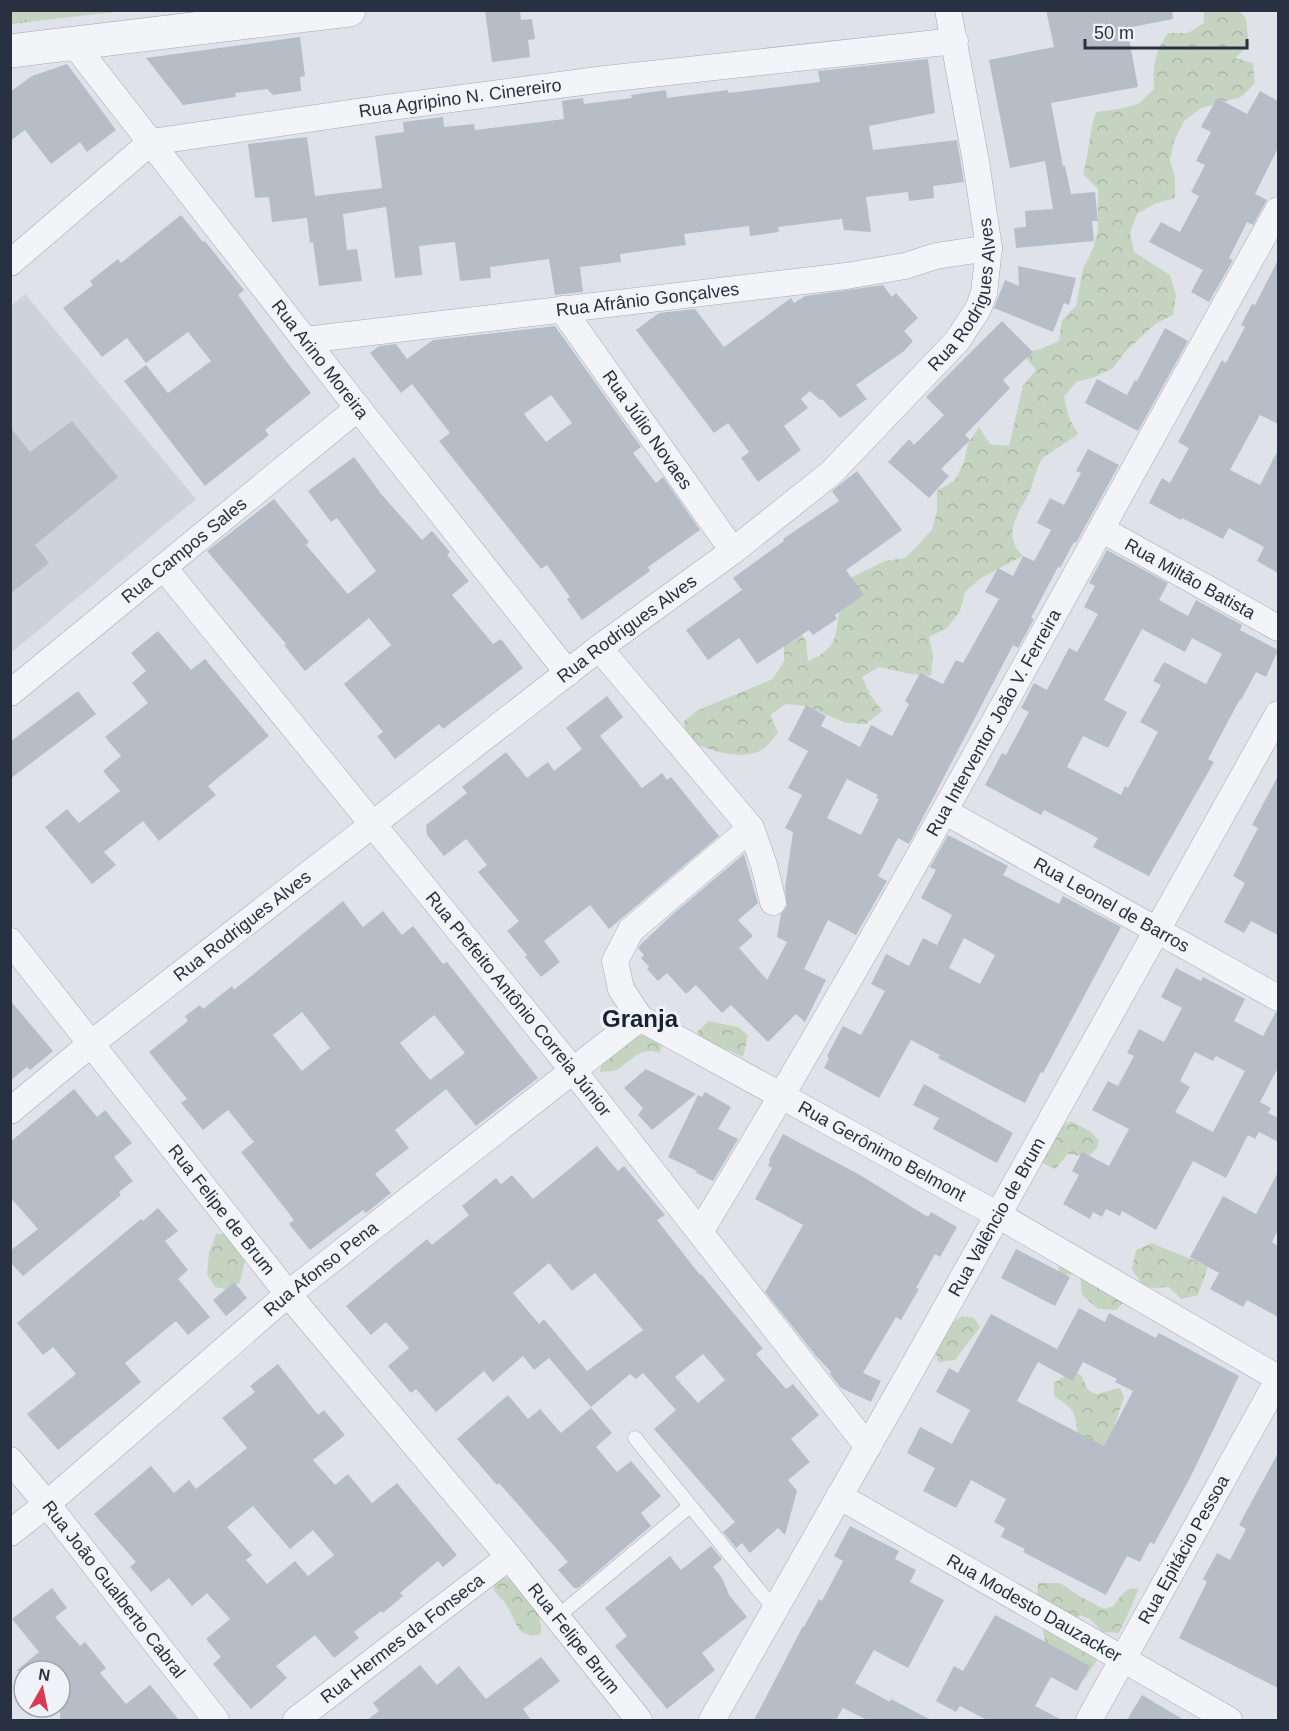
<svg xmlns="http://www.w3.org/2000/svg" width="1289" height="1731" viewBox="0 0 1289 1731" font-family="Arial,sans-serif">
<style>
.built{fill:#cdd2dc}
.grass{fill:url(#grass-tufts)}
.forest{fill:url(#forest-crowns)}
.building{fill:#b6bdc7;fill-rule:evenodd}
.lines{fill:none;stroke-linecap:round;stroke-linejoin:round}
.service-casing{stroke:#a4aab4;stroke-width:15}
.minor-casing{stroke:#a4aab4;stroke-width:27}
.tertiary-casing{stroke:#a4aab4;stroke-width:34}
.service{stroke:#f2f4f7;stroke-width:14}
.minor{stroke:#f2f4f7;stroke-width:26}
.tertiary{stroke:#f2f4f7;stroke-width:33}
.labels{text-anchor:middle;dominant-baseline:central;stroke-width:6;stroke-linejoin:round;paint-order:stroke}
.street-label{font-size:18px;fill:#273142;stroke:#eff2f7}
.district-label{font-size:24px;font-weight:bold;fill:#192232;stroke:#eff2f7}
</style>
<defs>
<pattern id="grass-tufts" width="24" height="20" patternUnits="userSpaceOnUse" patternTransform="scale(1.5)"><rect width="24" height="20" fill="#c5d4c0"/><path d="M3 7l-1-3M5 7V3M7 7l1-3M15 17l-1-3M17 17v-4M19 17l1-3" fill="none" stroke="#a9b6a6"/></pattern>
<pattern id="forest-crowns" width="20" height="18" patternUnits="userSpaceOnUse" patternTransform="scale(1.5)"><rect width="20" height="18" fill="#c5d4c0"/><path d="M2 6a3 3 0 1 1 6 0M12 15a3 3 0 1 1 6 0" fill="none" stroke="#a9b6a6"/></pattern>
</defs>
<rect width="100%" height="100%" fill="#dfe3e9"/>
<!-- built -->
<path class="built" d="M25 294 196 499 11 653 10 307Z"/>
<!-- grass -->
<path class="grass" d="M11 10H123V11L11 24Z"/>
<!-- forest -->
<g class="forest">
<path d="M1204 11H1240L1246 19 1249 45 1235 58 1253 63 1255 83 1241 97 1201 108 1184 121 1174 141 1170 160 1175 179V198L1154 204 1137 214 1130 232 1134 252 1170 275 1176 295 1173 315 1155 324 1125 352 1113 368 1095 377 1076 382 1064 397 1069 418 1078 434C1072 439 1046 455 1043 458 1036 467 1034 482 1029 493 1018 514 1001 535 1023 556L981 578 965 592 960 611 947 628 929 637 933 656 931 676 911 674 879 667 862 677 870 694 882 711 866 724 846 723 806 706 786 704 770 715 778 732C774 737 770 743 766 747 746 763 709 751 690 741L683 722 698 710 773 679 784 661V641L794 623 806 641 808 661C844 647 834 627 842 597 843 591 846 585 848 579L885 561 905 558 919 544 932 530 937 511V491L955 480 964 462 968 443 979 427 990 444 1009 446 1023 386 1036 370 1022 353 1041 349 1059 341 1062 320 1076 306 1083 268 1093 249 1098 229V189L1083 174C1089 153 1089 133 1096 112L1119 109 1138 104 1154 89C1153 64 1154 54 1168 33H1188L1204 23Z"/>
<path d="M709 1021 738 1027 748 1035 743 1057 728 1050 704 1044 697 1032Z"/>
<path d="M646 1035 662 1045 660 1053C640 1046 634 1059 618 1069 613 1072 606 1071 600 1072L603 1054 623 1037Z"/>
<path d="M1071 1121 1091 1132 1099 1141 1097 1148 1088 1157 1068 1154 1055 1169 1040 1162 1060 1126Z"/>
<path d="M216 1234H236L246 1256 240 1283 226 1289 215 1287 207 1274 209 1253Z"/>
<path d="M1152 1243C1171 1252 1190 1257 1208 1267L1198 1295 1181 1299 1169 1287 1151 1288 1142 1285 1132 1269 1136 1250Z"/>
<path d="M1058 1260 1132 1294 1116 1310 1098 1309 1082 1295 1080 1274 1059 1275Z"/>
<path d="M962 1316 974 1318 980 1327 955 1360 938 1362 935 1349 952 1323Z"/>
<path d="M1071 1372 1081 1375 1088 1390 1096 1394 1120 1388 1124 1397 1107 1447 1077 1435C1077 1411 1072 1408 1054 1396V1383Z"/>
<path d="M494 1576 511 1579C522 1593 547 1614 540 1635 516 1638 517 1622 507 1606 504 1600 498 1596 494 1591Z"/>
<path d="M1038 1583H1060L1081 1597 1104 1609 1114 1606C1120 1596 1126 1586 1139 1589L1119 1633 1102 1632 1090 1619 1080 1615 1075 1622 1084 1642 1097 1660 1085 1679 1075 1669 1047 1650 1043 1631 1051 1619 1037 1597Z"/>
</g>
<!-- building -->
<g class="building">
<path d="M485 10H520L521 20 532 19 535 39 528 40 530 57 492 62Z"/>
<path d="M1046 10H1172L1173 19 1127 28 1138 87 1051 103 1063 166H1065L1071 194 1095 192 1098 221H1092L1094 241 1016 248 1014 228 1026 227 1025 211 1053 209 1045 161 1010 168 989 60 1054 47Z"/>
<path d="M300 37 305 76 300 77 301 91 273 95 267 89 235 93 236 97 183 105 146 58Z"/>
<path d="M928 59 935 113 869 126 873 150 957 140 964 182 933 186 934 198 909 201 908 192 866 197 871 232 844 230 842 219 778 227 779 232 750 236 749 226 684 234 686 245 620 254 621 262 580 267 583 292 555 295 549 259 490 267 491 278 460 281 455 242 419 246 422 275 395 278 386 207 343 214 347 250 357 249 362 281 319 286 313 242 310 243 307 218 272 222 269 197 255 198 248 144 307 137 315 196 382 188 375 136 404 132 403 122 443 117 444 127 474 124 475 130 564 119 562 101 583 98 584 104 632 98 631 95 666 90 667 98 728 90V93L820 82 818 71Z"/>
<path d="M67 64 116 130 87 152 80 142 51 164 25 130 10 141V92L32 76Z"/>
<path d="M1260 91 1278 101V148L1255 194 1267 200 1253 225 1247 222 1229 258 1233 260 1209 302 1191 292 1203 270 1149 242 1161 222 1180 232 1199 196 1191 192 1205 165 1196 161 1211 132 1201 127 1217 98 1247 114Z"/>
<path d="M181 215 203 242 205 241 244 290 238 295 286 361 311 393 265 430 269 435 205 486 124 381 146 365 168 393 211 361 188 332 146 363 127 338 102 357 63 308 93 285 90 281 118 259 121 263Z"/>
<path d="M1278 260V424L1260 415 1230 470 1260 485 1278 450V573L1257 561 1264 547 1229 528 1223 539 1182 518 1181 520 1149 503 1162 478 1170 483 1189 448 1178 442 1222 360 1226 363 1245 327 1241 325 1252 304 1255 305Z"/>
<path d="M1018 266 1076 278 1069 305 1064 303 1053 332 994 308 1005 280 1019 286Z"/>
<path d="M883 285 892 297 896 293 918 318 904 331 913 341 904 351 856 385 867 399 840 418 822 399 820 400 810 391 801 399 808 408 784 426 801 450 758 482 741 458 749 452 728 423 714 433 636 330 659 313 695 309 724 347 791 298 794 303 805 296Z"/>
<path d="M1002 321 1033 352 1003 380 1010 388 965 435 970 440 941 469 949 476 929 498 888 462 909 439 914 445 944 415 926 397Z"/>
<path d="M555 326 641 447 633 453 656 483 663 477 700 530 648 567 650 571 582 620 567 599 570 597 547 565 541 569 439 441 450 433 412 384 401 393 370 353 379 346 396 344 407 359 433 340ZM551 395 572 423 546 442 524 414Z"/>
<path d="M1165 328 1188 341 1138 431 1085 403 1097 379 1127 395 1135 380 1137 381Z"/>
<path d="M72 421 118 477 35 545 49 563 10 594V427L30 452Z"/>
<path d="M1088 449 1119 465 1076 543 1074 542 1060 568 1058 567 1031 618 1034 619 1018 648 1013 645 909 844 898 838 878 876 887 881 856 935 828 920 804 969 826 980 805 1022 796 1014 768 1042 731 1005 722 1013 696 985 686 994 667 973 658 981 647 969 649 967 641 958 644 955 638 948 640 945 673 914 744 854 758 903 738 920 753 936 739 948 767 980 787 942 777 937 781 914 787 906 785 888 793 832 785 828 802 795 788 788 808 751 788 740 806 705 826 716 821 726 860 747 871 725 892 736 909 704 905 701 920 673 943 684 956 660 963 663 999 599 985 592 998 568 1013 576 1023 556 1034 561 1051 530 1037 523 1050 498 1064 505 1081 473 1076 471ZM847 779 878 795 876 798 879 799 861 835 827 818Z"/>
<path d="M354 457 382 495 422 540 432 531 450 552 447 555 469 581 452 595 493 644 501 639 523 668 443 729 439 724 395 759 377 736 383 732 344 684 391 645 369 618 305 671 284 645 286 644 207 551 274 499 309 542 306 545 348 594 376 571 337 518 331 522 308 491Z"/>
<path d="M857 471 902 530 846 570 864 595 835 615 837 619 813 635 809 630 757 664 739 638 708 660 686 630 742 590 733 578 784 541 783 539 839 501 832 491Z"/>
<path d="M1107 550 1168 583 1159 600 1188 616 1196 600 1242 625 1240 630 1278 650 1266 677 1256 672 1241 700 1240 699 1208 759 1214 762 1149 876 1093 847 1098 838 1044 810 1041 815 985 785 1002 753 1006 755 1029 712 1021 708 1034 683 1047 690 1069 648 1077 652 1098 614 1084 607 1095 586 1089 583ZM1142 629 1185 652 1192 638 1222 654 1206 684 1164 662 1153 681 1161 685 1140 722 1158 732 1128 788 1125 786 1121 795 1067 767 1083 736 1108 748 1127 712 1104 700Z"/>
<path d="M158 631 191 670 205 659 269 736 208 786 216 795 159 841 143 821 104 852 116 865 92 884 45 827 67 809 79 823 120 791 103 771 121 756 105 737 148 703 132 683 146 671 131 653Z"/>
<path d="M78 691 96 714 10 779V742Z"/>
<path d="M607 696 623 717 600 736 642 788 662 773 667 780 671 777 719 836 609 929 590 905 544 941 560 962 541 977 525 957 527 955 507 931 519 921 478 872 487 865 466 839 444 856 427 835 426 825 467 793 462 787 506 752 527 778 548 762 554 771 582 749 566 728Z"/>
<path d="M1278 776V935L1251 921 1244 933 1224 922 1245 883 1233 876 1258 828 1252 825Z"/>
<path d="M948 835 1008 866 1003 875 1059 904 1063 896 1121 927 1043 1073 1041 1072 1025 1103 938 1058 940 1055 911 1040 879 1098 824 1068 829 1058 827 1056 843 1026 861 1035 885 991 871 984 886 954 909 966 923 938 937 945 952 915 921 898 936 870 930 867ZM964 938 995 955 980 984 949 968Z"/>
<path d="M343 901 363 927 383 911 402 935 413 926 443 964 447 962 538 1078 476 1126 446 1089 395 1130 409 1148 375 1174 391 1193 366 1213 363 1210 351 1219 310 1250 289 1224 294 1220 241 1152 254 1142 228 1110 203 1130 181 1103 187 1099 149 1052 188 1021 185 1016 200 1005 203 1009 232 986 234 990ZM302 1012 330 1048 302 1071 273 1035ZM434 1015 465 1053 430 1080 400 1043Z"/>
<path d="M1176 968 1201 981 1203 977 1245 999 1234 1021 1263 1036 1276 1012 1278 1013V1068L1260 1102 1271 1108 1268 1113 1278 1118V1142L1259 1132 1255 1139 1248 1135 1226 1178 1193 1161 1156 1230 1122 1211 1120 1216 1106 1209 1102 1217 1093 1212 1090 1219 1063 1204 1079 1175 1072 1171 1082 1152 1109 1166 1129 1129 1092 1110 1108 1081 1118 1086 1134 1056 1127 1053 1139 1029 1164 1042 1182 1008 1161 997ZM1195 1052 1213 1061 1216 1056 1245 1071 1213 1132 1175 1112 1190 1087 1180 1081Z"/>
<path d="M10 1000 53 1051 30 1070 27 1067 10 1081Z"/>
<path d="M646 1069 696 1094 652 1130 638 1115 643 1108 624 1088Z"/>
<path d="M924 1084 1013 1133 997 1163 933 1129 939 1118 913 1105Z"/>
<path d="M74 1089 97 1117 105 1110 132 1143 114 1157 133 1181 119 1192 121 1195 23 1276 10 1262V1251L38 1229 10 1197V1142Z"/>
<path d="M705 1092 731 1107 718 1129 738 1139 713 1181 696 1173 697 1171 668 1157 698 1095 702 1097Z"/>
<path d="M783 1134 860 1175 928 1217 931 1212 957 1227 940 1257 935 1254 916 1288 919 1289 901 1320 896 1317 863 1373 881 1381 871 1402 841 1388 830 1374 831 1372 816 1356 765 1292 803 1225 755 1199 772 1168 768 1166 770 1161 769 1160Z"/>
<path d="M597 1146 618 1171 624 1166 665 1215 657 1220 700 1275 701 1274 764 1350 762 1349 756 1354 786 1389 793 1384 819 1415 791 1439 810 1462 788 1480 797 1491 785 1535 778 1528 750 1553 742 1543 736 1548 723 1532 735 1522 654 1429 676 1410 643 1373 636 1379 630 1374 591 1407 549 1358 534 1370 523 1356 493 1382 484 1371 436 1412 416 1389 411 1393 388 1366 409 1348 386 1322 371 1335 346 1306 427 1239 432 1245 469 1215 462 1206 496 1178 501 1184 512 1175 533 1199ZM549 1263 572 1291 595 1273 643 1330 587 1371 544 1319 539 1324 513 1293ZM703 1354 725 1380 698 1403 675 1377Z"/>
<path d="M1278 1172V1230L1272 1242 1278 1246V1317L1247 1300 1243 1307 1210 1289 1219 1273 1190 1257 1223 1196 1256 1214Z"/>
<path d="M158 1208 178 1231 165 1241 188 1270 178 1279 210 1317 188 1335 176 1321 125 1363 141 1382 58 1450 27 1414 76 1374 53 1347 43 1355 17 1323 141 1219 143 1221Z"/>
<path d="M1016 1249 1070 1277 1055 1306 1001 1278Z"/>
<path d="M234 1282 247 1298 226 1316 213 1300Z"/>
<path d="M1079 1308 1105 1322 1109 1313 1156 1338 1159 1333 1239 1376 1191 1476 1154 1544 1150 1542 1140 1562 1127 1556 1106 1595 1023 1552 1025 1549 1001 1537 1005 1528 994 1522 1006 1499 971 1480 956 1508 923 1491 935 1468 907 1453 920 1427 952 1444 970 1410 936 1392 949 1368 958 1373 991 1314 1057 1349ZM1038 1362 1073 1381 1083 1362 1117 1379 1115 1382 1133 1391 1104 1446 1017 1401Z"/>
<path d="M278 1364 318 1415 324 1410 345 1435 313 1460 335 1485 348 1474 372 1503 397 1483 457 1555 443 1567 438 1561 400 1593 403 1596 383 1613 381 1611 354 1632 359 1638 334 1658 315 1635 276 1666 287 1678 251 1709 213 1664 221 1657 206 1639 230 1619 207 1593 192 1606 169 1578 151 1592 130 1567 136 1562 94 1514 151 1466 174 1493 189 1480 196 1489 247 1448 222 1418 255 1392 250 1386ZM253 1506 290 1549 313 1530 334 1555 308 1576 295 1561 267 1584 246 1560 252 1555 227 1527Z"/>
<path d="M508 1395 528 1419 540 1409 561 1433 591 1408 612 1433 596 1447 617 1472 631 1461 661 1496 641 1513 651 1526 578 1588H574L558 1570 568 1562 522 1509 499 1483 497 1485 457 1439Z"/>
<path d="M1278 1453V1688L1179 1638 1207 1582 1203 1579 1217 1553 1230 1560 1246 1529 1239 1525Z"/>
<path d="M850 1526 899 1551 895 1559 916 1570 910 1582 944 1600 908 1668 874 1650 855 1683 890 1702 891 1699 931 1720H867L843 1708 836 1720H754L803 1626 804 1627 819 1599 822 1601 843 1561 834 1556Z"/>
<path d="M711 1546 722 1559 713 1567 722 1578 729 1595 747 1617 702 1653 715 1670 667 1709 615 1646 627 1636 605 1608 670 1556 681 1570Z"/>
<path d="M52 1588 67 1608 55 1617 80 1646 85 1642 106 1668 100 1673 126 1704 150 1685 179 1720H60V1671H16L39 1652 12 1619Z"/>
<path d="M995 1615 1090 1666 1077 1691 1051 1677 1035 1706 1062 1720H987L960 1706 956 1712 936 1701 954 1666 963 1671Z"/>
<path d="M541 1657 560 1681 523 1709 531 1720H367L379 1711 373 1703 420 1665 437 1685 459 1666 486 1699Z"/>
<path d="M1142 1695 1184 1720H1127Z"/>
</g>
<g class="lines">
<defs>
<g id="service">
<path d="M635 1438 775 1610"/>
<path d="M557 1617 690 1506"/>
</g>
<g id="minor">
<path id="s1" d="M74 44 358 408 568 673"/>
<path id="s2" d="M10 263 151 142 377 109 605 79 955 41"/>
<path id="s3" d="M562 309 733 551"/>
<path id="s4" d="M305 340 846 276 905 266 936 256 989 248"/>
<path id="s5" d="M1101 529 1278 628"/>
<path id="s6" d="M164 568 572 1069 868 1447"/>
<path d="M599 648 751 828 764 865 773 902"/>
<path id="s7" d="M10 693 358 408"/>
<path id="s8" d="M944 811 1278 998"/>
<path id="s9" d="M751 828 631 930 615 961 621 989 640 1018 998 1215 1278 1378"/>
<path id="s10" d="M10 941 288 1294 509 1557 639 1720"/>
<path id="s11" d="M10 1111 92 1043 599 648 733 551 831 473 957 341 978 309 984 293 989 248 976 162 948 10"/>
<path id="s12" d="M700 1232C903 897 1087 551 1278 210"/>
<path id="s13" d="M10 1460 47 1504 216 1720"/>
<path id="s14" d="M839 1496 1229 1720"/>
<path id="s15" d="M10 1533 47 1504 288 1294 640 1018"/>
<path id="s16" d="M296 1720 509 1557"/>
<path id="s17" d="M712 1720 909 1374 1278 714"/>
<path id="s18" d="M1089 1720 1278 1380"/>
</g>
<path id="tertiary" d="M10 51 349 10"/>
</defs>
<!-- service casing -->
<use href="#service" class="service-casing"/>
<!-- minor casing -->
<use href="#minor" class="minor-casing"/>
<!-- tertiary casing -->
<use href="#tertiary" class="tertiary-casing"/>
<!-- service -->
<use href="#service" class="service"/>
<!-- minor -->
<use href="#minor" class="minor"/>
<!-- tertiary -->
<use href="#tertiary" class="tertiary"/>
</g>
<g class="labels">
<!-- street labels -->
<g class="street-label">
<text stroke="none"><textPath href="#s2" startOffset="498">Rua Agripino N. Cinereiro</textPath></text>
<text stroke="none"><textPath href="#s11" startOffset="1269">Rua Rodrigues Alves</textPath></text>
<text stroke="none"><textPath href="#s4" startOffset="345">Rua Afrânio Gonçalves</textPath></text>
<text stroke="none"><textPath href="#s1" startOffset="400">Rua Arino Moreira</textPath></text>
<text stroke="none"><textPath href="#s3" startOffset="148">Rua Júlio Novaes</textPath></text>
<text stroke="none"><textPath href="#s7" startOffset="225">Rua Campos Sales</textPath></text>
<text stroke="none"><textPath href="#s5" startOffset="102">Rua Miltão Batista</textPath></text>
<text stroke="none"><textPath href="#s11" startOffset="783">Rua Rodrigues Alves</textPath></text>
<text stroke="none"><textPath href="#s12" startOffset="588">Rua Interventor João V. Ferreira</textPath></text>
<text stroke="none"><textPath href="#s8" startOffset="192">Rua Leonel de Barros</textPath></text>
<text stroke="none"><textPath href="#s11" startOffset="297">Rua Rodrigues Alves</textPath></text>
<text stroke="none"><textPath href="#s6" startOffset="562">Rua Prefeito Antônio Correia Júnior</textPath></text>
<text stroke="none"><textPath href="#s9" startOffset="532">Rua Gerônimo Belmont</textPath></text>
<text stroke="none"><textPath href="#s10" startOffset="342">Rua Felipe de Brum</textPath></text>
<text stroke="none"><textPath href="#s17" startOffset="578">Rua Valêncio de Brum</textPath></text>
<text stroke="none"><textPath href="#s15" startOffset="408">Rua Afonso Pena</textPath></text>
<text stroke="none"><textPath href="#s18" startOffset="195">Rua Epitácio Pessoa</textPath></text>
<text stroke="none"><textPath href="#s13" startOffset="166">Rua João Gualberto Cabral</textPath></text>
<text stroke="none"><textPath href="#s14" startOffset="225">Rua Modesto Dauzacker</textPath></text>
<text stroke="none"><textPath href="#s16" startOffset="134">Rua Hermes da Fonseca</textPath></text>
<text stroke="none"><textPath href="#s10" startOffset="897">Rua Felipe Brum</textPath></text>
</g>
<!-- district labels -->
<g class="district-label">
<text x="640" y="1018">Granja</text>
</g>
</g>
<!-- border -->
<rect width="1289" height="1731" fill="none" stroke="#273142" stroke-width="24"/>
<!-- north arrow -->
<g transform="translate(42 1689) rotate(9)"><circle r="28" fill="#eff2f7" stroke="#9fa5af" stroke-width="1.5"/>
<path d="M0-4.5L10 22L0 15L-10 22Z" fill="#d73b56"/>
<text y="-9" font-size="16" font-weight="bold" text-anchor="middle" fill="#273142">N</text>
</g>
<!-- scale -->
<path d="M1085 39v9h162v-9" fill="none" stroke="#273142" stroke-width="3"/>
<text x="1094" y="39" font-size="18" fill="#273142" stroke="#eff2f7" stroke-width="4.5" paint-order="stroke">50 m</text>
</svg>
